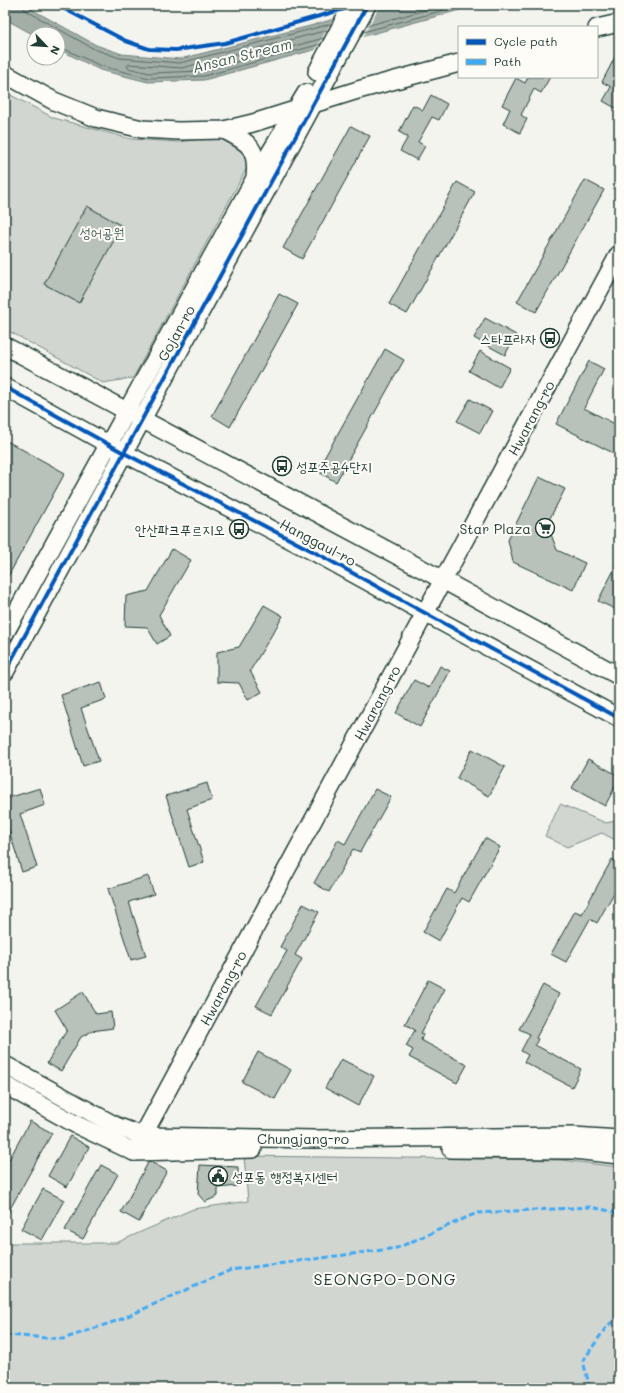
<svg xmlns="http://www.w3.org/2000/svg" width="624" height="1393" viewBox="0 0 624 1393" font-family="Mali,'Poor Story',sans-serif">
<style>
.green{fill:#d1d6d1;stroke:#788a82}
.water{fill:#a3aea7;stroke:#6e8179}
.pier{fill:#f4f4ef}
.lines{fill:none;stroke-linecap:round;stroke-linejoin:round}
.shore{stroke:#546a62;stroke-width:1}
.building{fill:#b9c1bb;stroke:#1f3d34}
.secondary-casing{stroke:#1f3d34;stroke-width:20}
.secondary{stroke:#fdfcf7;stroke-width:17}
.quiet{stroke:#3fa9f5;stroke-width:3;stroke-dasharray:6 3;stroke-linecap:butt}
.cycleway-casing{stroke:#fdfcf7;stroke-width:6}
.cycleway{stroke:#0057b8;stroke-width:4}
.labels{text-anchor:middle;dominant-baseline:central;stroke-width:4;stroke-linejoin:round;paint-order:stroke}
.park-label{font-size:14px;fill:#435c53;stroke:#fdfcf7}
.street-label{font-size:14px;fill:#1f3d34;stroke:#fdfcf7}
.poi-label{font-size:14px;fill:#1f3d34;stroke:#fdfcf7;text-anchor:end}
.water-label{font-size:15px;font-style:italic;fill:#475f56;stroke:#fdfcf7}
.quarter-label{font-size:16px;letter-spacing:1px;fill:#1f3d34;stroke:#fdfcf7}
</style>
<rect width="100%" height="100%" fill="#f4f4ef"/>
<filter id="ink" filterUnits="userSpaceOnUse"><feTurbulence type="fractalNoise" baseFrequency=".025" numOctaves="2"/><feDisplacementMap in="SourceGraphic" scale="8" xChannelSelector="R" yChannelSelector="G"/><feConvolveMatrix kernelMatrix="1 2 1 2 8 2 1 2 1" color-interpolation-filters="sRGB"/></filter>
<g filter="url(#ink)">
<!-- green -->
<g class="green">
<path d="M5 92 54 118 131 139 178 142 225 136 234 140 246 156 248 166 133 378 103 383 5 329Z"/>
<path d="M560 804 606 823 619 820V842L602 833 567 847 545 836Z"/>
<path d="M244 1156 562 1160 619 1167V1388H5V1243H116L193 1209 248 1201Z"/>
</g>
<!-- water -->
<path class="water" d="M5 5H24L96 45 122 54 180 59 310 26 382 5H478L204 80 148 82 100 70 58 49V34H34V35L5 19Z"/>
<!-- pier -->
<path class="pier" d="M375 5H380L362 39 314 52 334 17Z"/>
<g class="lines">
<!-- shore -->
<g class="shore">
<path d="M23 5 25 10 94 49 120 58 180 63 331 24"/>
<path d="M366 26 444 5"/>
<path d="M363 32 463 5"/>
<path d="M324 38 203 71 149 73 128 68 127 66 129 64 182 68 328 30"/>
<path d="M58 46 101 66 149 78 204 76 321 44"/>
</g>
</g>
<!-- building -->
<g class="building">
<path d="M616 55 619 57V110L603 101 611 87 602 82Z"/>
<path d="M528 77H550L541 93 534 89 521 115 527 119 520 133 503 124 510 109 502 105 516 78 525 83Z"/>
<path d="M431 95 447 104 439 120 432 117 418 142 425 146 417 160 400 151 408 137 399 132 413 105 423 110Z"/>
<path d="M351 126 370 136 302 259 283 248Z"/>
<path d="M585 180 604 190 536 312 517 302Z"/>
<path d="M457 182 475 192 407 314 389 304Z"/>
<path d="M87 206 122 226 79 303 44 284Z"/>
<path d="M279 294 298 304 230 427 212 416Z"/>
<path d="M485 318 516 335 505 355 474 338Z"/>
<path d="M385 349 404 360 336 482 317 471Z"/>
<path d="M480 351 510 368 499 388 469 371Z"/>
<path d="M589 361 604 369 584 408 619 426V456L556 424Z"/>
<path d="M470 399 492 411 480 433 457 421Z"/>
<path d="M5 440 65 473 5 582Z"/>
<path d="M539 477 565 489 547 524 557 550 585 563 573 590 513 562 508 540Z"/>
<path d="M172 549 191 560 159 615 170 636 157 644 147 627 125 626 126 596 148 591Z"/>
<path d="M619 560V611L598 601Z"/>
<path d="M264 605 283 616 250 671 262 692 248 700 239 683 217 682V652L239 647Z"/>
<path d="M440 666 450 671 420 727 396 713 414 680 429 688Z"/>
<path d="M101 682 106 699 81 708 99 761 83 766 61 695Z"/>
<path d="M472 749 505 767 489 796 457 778Z"/>
<path d="M588 759 619 776V779L605 806 572 788Z"/>
<path d="M207 783 212 800 187 809 204 862 189 867 166 796Z"/>
<path d="M40 788 45 805 20 814 37 867 22 872 5 818V799Z"/>
<path d="M375 789 391 797 360 852 353 849 329 892 314 883 338 840 345 844Z"/>
<path d="M485 838 500 847 469 902 462 898 439 941 423 932 447 889 454 893Z"/>
<path d="M612 859 619 863V884L597 923 590 919 566 962 551 954 575 911 582 914Z"/>
<path d="M148 876 154 894 129 902 146 956 131 960 108 889Z"/>
<path d="M303 904 319 912 295 955 302 959 272 1014 256 1006 287 951 280 947Z"/>
<path d="M428 980 445 989 421 1033 423 1034 421 1040 467 1065 457 1083 409 1057 413 1050 406 1046 415 1030 405 1024Z"/>
<path d="M543 985 559 994 536 1038 538 1039 535 1045 581 1069 572 1087 524 1062 528 1055 521 1051 530 1034 519 1029Z"/>
<path d="M83 992 96 1014 111 1012 113 1028 92 1031 81 1037 61 1071 47 1063 67 1030 55 1010Z"/>
<path d="M258 1052 291 1070 275 1099 242 1082Z"/>
<path d="M341 1059 374 1076 358 1106 325 1088Z"/>
<path d="M30 1121 52 1133 5 1218V1167Z"/>
<path d="M70 1136 89 1147 67 1187 48 1176Z"/>
<path d="M149 1161 167 1171 139 1222 121 1212Z"/>
<path d="M101 1165 118 1174 83 1239 65 1230Z"/>
<path d="M200 1165 238 1167V1186L218 1188V1196L205 1202 198 1194Z"/>
<path d="M43 1189 64 1200 42 1240 21 1229Z"/>
</g>
<g class="lines">
<defs>
<g id="secondary">
<path d="M597 28 619 23"/>
<path d="M317 72 352 5"/>
<path d="M5 74 54 101 96 118 142 129 179 131 224 130 253 123 358 90 459 63"/>
<path d="M224 130C250 143 258 148 255 178"/>
<path d="M5 346 443 580 619 676"/>
<path d="M5 387 124 453 318 554 425 613 619 718"/>
<path d="M5 633 255 178 306 93"/>
<path d="M5 672 367 5"/>
<path d="M5 1065 116 1126 143 1136 314 1139 573 1136 619 1139"/>
<path d="M5 1085 77 1125 134 1152 253 1149"/>
<path d="M451 1149 574 1150 619 1155"/>
<path d="M134 1152 619 254"/>
</g>
</defs>
<!-- secondary casing -->
<use href="#secondary" class="secondary-casing"/>
<!-- secondary -->
<use href="#secondary" class="secondary"/>
<!-- quiet -->
<g class="quiet">
<path d="M5 1335 63 1339 119 1320 231 1270 397 1248 477 1213 591 1207 619 1213"/>
<path d="M590 1388 583 1361 607 1326 619 1317"/>
</g>
<defs>
<g id="cycleway">
<path d="M57 5 126 41 149 49 176 50 225 43 358 5"/>
<path d="M5 387 124 453 318 554 425 613 619 718"/>
<path d="M5 672 367 5"/>
</g>
</defs>
<!-- cycleway casing -->
<use href="#cycleway" class="cycleway-casing"/>
<!-- cycleway -->
<use href="#cycleway" class="cycleway"/>
</g>
</g>
<!-- icons -->
<defs>
<symbol id="bus-ring" viewBox="-11 -11 22 22"><circle r="9.5" fill="#fdfcf7" stroke="#1f3d34" stroke-width="1.5"/><path d="M-5-6H5V4H4V6H2V4H-2V6H-4V4H-5ZM-3.5-4V0h7V-4ZM-3.5 1.2v1.5H-2V1.2ZM2 1.2v1.5H3.5V1.2Z" fill="#1f3d34"/></symbol>
<symbol id="supermarket-ring" viewBox="-11 -11 22 22"><circle r="9.5" fill="#fdfcf7" stroke="#1f3d34" stroke-width="1.5"/><path d="M-6-5.5h2.5l.6 2H6L4.5 2H-2.5L-4.4-4H-6ZM-1.5 3.2a1.3 1.3 0 1 0 .1 0ZM3 3.2a1.3 1.3 0 1 0 .1 0Z" fill="#1f3d34"/></symbol>
<symbol id="civic-ring" viewBox="-11 -11 22 22"><circle r="9.5" fill="#fdfcf7" stroke="#1f3d34" stroke-width="1.5"/><path d="M-.6-6.5H3V-4.5H.6V-3L4-1V1h2V6H-6V1h2V-1L-.6-3ZM-1.2 2.5V6h2.4V2.5Z" fill="#1f3d34"/></symbol>
</defs>
<g fill-rule="evenodd">
<use href="#bus-ring" x="539" y="327" width="22" height="22"/>
<use href="#bus-ring" x="271" y="455" width="22" height="22"/>
<use href="#supermarket-ring" x="534" y="517" width="22" height="22"/>
<use href="#bus-ring" x="228" y="518" width="22" height="22"/>
<use href="#civic-ring" x="207" y="1165" width="22" height="22"/>
</g>
<g class="labels">
<!-- park labels -->
<g class="park-label">
<text x="102" y="232">성어공원</text>
</g>
<!-- street labels -->
<g class="street-label">
<text transform="translate(176 333) rotate(-61)">Gojan-ro</text>
<text transform="translate(531 418) rotate(-62)">Hwarang-ro</text>
<text transform="translate(318 542) rotate(28)">Hanggaul-ro</text>
<text transform="translate(377 703) rotate(-62)">Hwarang-ro</text>
<text transform="translate(223 988) rotate(-62)">Hwarang-ro</text>
<text x="303" y="1138">Chungjang-ro</text>
</g>
<!-- poi labels -->
<g class="poi-label">
<text x="536" y="338">스타프라자</text>
<text x="296" y="466" text-anchor="start">성포주공4단지</text>
<text x="531" y="528">Star Plaza</text>
<text x="225" y="529">안산파크푸르지오</text>
<text x="232" y="1176" text-anchor="start">성포동 행정복지센터</text>
</g>
<!-- water labels -->
<g class="water-label">
<text transform="translate(242 55) rotate(-14)">Ansan Stream</text>
</g>
<!-- quarter labels -->
<g class="quarter-label">
<text x="385" y="1278">SEONGPO-DONG</text>
</g>
</g>
<!-- margin -->
<rect width="624" height="1393" fill="none" stroke="#fdfcf7" stroke-width="20"/>
<rect x="10" y="10" width="604" height="1373" fill="none" stroke="#1f3d34" stroke-width="1.5" filter="url(#ink)"/>
<!-- legend -->
<rect x="458" y="26" width="140" height="52" fill="#fdfcf7" stroke="#a4b0a9"/>
<rect x="466" y="39" width="20" height="6" fill="#0057b8" stroke="#a4b0a9"/>
<text x="494" y="46" font-size="12" fill="#1f3d34">Cycle path</text>
<rect x="466" y="59" width="20" height="6" fill="#3fa9f5" stroke="#a4b0a9"/>
<text x="494" y="66" font-size="12" fill="#1f3d34">Path</text>
<!-- north arrow -->
<g transform="translate(46 46) rotate(115)"><circle r="19" fill="#fdfcf7" stroke="#a4b0a9"/>
<path d="M0-3L7 15L0 10L-7 15Z" fill="#1f3d34"/>
<text y="-6" font-size="11" font-weight="bold" text-anchor="middle" fill="#1f3d34">N</text>
</g>
</svg>
